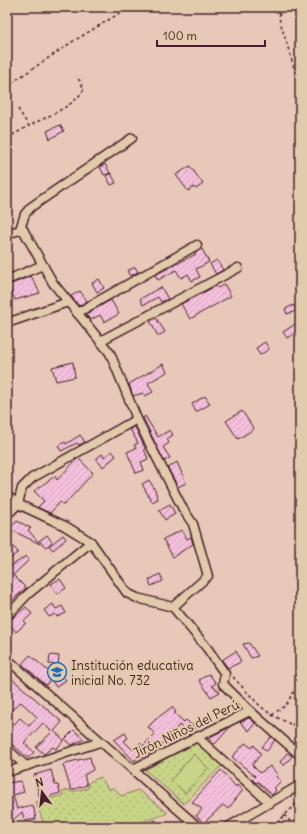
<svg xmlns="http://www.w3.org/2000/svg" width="307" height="834" viewBox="0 0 307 834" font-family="Delius,sans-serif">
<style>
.grass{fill:url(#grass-dots);stroke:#897a59}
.pitch{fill:#c8d487;stroke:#897a59}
.building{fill:url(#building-hatch);stroke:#4a1f2b}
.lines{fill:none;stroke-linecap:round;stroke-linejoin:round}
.street-casing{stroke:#4a1f2b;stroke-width:11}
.path{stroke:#4a1f2b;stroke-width:1.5;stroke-dasharray:3 3;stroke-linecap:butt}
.street{stroke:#e1cbaa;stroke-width:8}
.labels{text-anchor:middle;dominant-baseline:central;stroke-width:4;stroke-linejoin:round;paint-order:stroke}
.poi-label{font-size:13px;fill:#4a1f2b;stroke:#e1cbaa;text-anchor:start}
.street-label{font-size:13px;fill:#4a1f2b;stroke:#e1cbaa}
</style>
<defs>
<pattern id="grass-dots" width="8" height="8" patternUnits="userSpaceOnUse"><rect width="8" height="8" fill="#c8d487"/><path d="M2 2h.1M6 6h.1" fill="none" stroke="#adb675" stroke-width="1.8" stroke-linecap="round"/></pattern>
<pattern id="building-hatch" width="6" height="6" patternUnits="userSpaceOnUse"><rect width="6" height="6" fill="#f4c0dc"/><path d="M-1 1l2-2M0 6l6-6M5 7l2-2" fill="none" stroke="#d3a5bd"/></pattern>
</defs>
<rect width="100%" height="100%" fill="#e7c8b9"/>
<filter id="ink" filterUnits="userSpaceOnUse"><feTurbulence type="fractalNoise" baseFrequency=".025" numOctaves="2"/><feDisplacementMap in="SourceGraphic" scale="8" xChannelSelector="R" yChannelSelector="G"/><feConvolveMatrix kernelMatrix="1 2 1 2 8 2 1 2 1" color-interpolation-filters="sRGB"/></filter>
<g filter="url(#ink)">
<!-- grass -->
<g class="grass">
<path d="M196 743 222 765 184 804 145 770Z"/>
<path d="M101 777 108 789 114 788 121 796 138 790 167 812 166 814 129 826 45 827 36 802 63 795 62 792 68 790 71 792 88 788V784L91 781Z"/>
</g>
<!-- pitch -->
<path class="pitch" d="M194 754 208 768 185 793 171 780Z"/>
<!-- building -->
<g class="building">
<path d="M60 125 64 131 50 139 47 131Z"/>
<path d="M105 164 110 173 104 175 100 167Z"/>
<path d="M190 166 203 184 196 189 194 187 188 191 176 175Z"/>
<path d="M111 173 116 183 111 185 106 176Z"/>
<path d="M202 249 209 262 196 269 200 277 192 281 188 274 181 278 176 270 158 280 155 275 196 254 195 253Z"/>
<path d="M217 260 223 270 216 274 210 264Z"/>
<path d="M135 267 138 272 130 276 127 271Z"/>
<path d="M31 276 40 293 15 300 9 285Z"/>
<path d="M99 279 104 288 97 292 92 283Z"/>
<path d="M224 284 231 296 190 319 181 304 216 286 218 288Z"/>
<path d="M161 287 168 299 161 302 158 297 143 305 140 299Z"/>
<path d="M80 291 87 301 79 306 71 296Z"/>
<path d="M111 300 119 314 104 322 100 315 90 320 86 314Z"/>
<path d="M294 305 296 311 287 314 285 309Z"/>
<path d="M156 318 165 332 158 336 150 321Z"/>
<path d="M297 323 300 330 287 338 283 332Z"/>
<path d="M265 342 269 349 260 355 256 348Z"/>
<path d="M73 362 75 377 56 381 52 367Z"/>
<path d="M163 364 167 372 148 383 153 392 145 396 143 393 133 396 129 384Z"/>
<path d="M205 396 210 404 196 412 192 404Z"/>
<path d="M242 411 254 429 238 439 226 421Z"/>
<path d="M145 416 158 437 170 430 173 435 167 439 169 443 163 447 170 458 164 461 143 418Z"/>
<path d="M135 427 145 448 144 449 148 459 141 462 144 470 136 473 127 452 136 448 134 445 138 443 130 429Z"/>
<path d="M80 435 85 442 79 445 77 443 61 451 58 446 65 442 66 444Z"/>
<path d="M112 451 116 456 103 467 96 459 102 454 104 457Z"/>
<path d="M78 458 93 473 64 505 60 502 50 513 39 508 38 507 44 501 34 491 55 476 57 480Z"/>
<path d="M177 462 186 483 178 487 168 468Z"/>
<path d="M149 480 155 490 158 499 152 502 142 484Z"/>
<path d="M170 504 175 514 165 520 159 510Z"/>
<path d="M17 521 31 528 28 530 40 544 9 529Z"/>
<path d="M182 530 187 539 191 537 193 544 173 557 163 539Z"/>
<path d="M47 535 52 542 46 547 39 541Z"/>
<path d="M63 535 66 539 53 550 49 546Z"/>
<path d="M7 540 18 552 7 562Z"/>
<path d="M26 556 29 560 13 575 26 588 7 605V598L12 592 7 586V569Z"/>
<path d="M160 574 163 581 151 586 149 580Z"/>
<path d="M60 579 66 588 57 594 51 584Z"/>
<path d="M53 604 56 609 62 606 66 613 57 617 55 614 49 617 44 610Z"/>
<path d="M26 607 32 614 24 621 26 623 16 632 8 622Z"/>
<path d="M249 643 258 656 251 658 243 644Z"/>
<path d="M236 651 241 662 228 668 222 660Z"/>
<path d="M30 655 54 676 46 685 22 664Z"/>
<path d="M50 655 59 656 58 665 49 664Z"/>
<path d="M61 674 66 680 56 687 52 681Z"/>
<path d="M209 674 216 683 212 686 220 692 211 697 199 680Z"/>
<path d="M10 677 62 722 54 731 64 740 56 749 53 747 44 754 36 747 52 732 43 723 24 743 34 752 28 758 7 740V732L20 718 29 726 37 717 21 702 7 714V680Z"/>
<path d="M172 707 176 712 174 713 184 722 186 720 195 728 189 735 179 725 169 737 171 739 166 744 164 742 156 750 154 748 150 753 144 754 140 758 139 757 134 761 114 740 125 733 128 738 124 741 133 750 140 743 143 746 155 734 148 727 156 719Z"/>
<path d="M249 718 255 723 249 731 240 722Z"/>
<path d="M230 727 215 744 208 738Z"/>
<path d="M74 730 84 739 72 745 65 739Z"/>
<path d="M271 737 275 740 267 751 262 747Z"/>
<path d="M245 743 252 748 254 745 261 754 252 765 260 773 270 766 278 775 276 777 281 781 274 788 276 790 272 795 258 782 256 783 252 779 255 776 232 757Z"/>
<path d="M287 753 292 756 284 766 280 762Z"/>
<path d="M90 757 93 770 84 775 87 785 71 790 63 765 66 763Z"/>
<path d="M51 770 55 785H58L60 793 40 799 34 775Z"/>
<path d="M221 770 236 787 237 785 243 790 228 809 223 805 204 823 196 816 202 809 192 802Z"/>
<path d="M21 781 24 792 13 795 17 809 33 805 36 819 25 821 22 812 7 825V812L10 809 7 797V783Z"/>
<path d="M156 820 158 827H139V826Z"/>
</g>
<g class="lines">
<defs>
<g id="street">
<path d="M132 138 31 207 25 214 21 226 53 283 110 353 137 419 183 509 193 524 208 576 173 607"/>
<path d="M7 234 23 229"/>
<path d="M7 280 43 265"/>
<path d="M77 313 197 245"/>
<path d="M7 323 68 302"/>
<path d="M100 341 238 268"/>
<path d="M7 496 18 504 65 526 91 542 127 593 137 598 173 607 207 648 225 674 223 684 250 711 300 755"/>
<path d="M7 515 18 504 22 488 32 478 137 419"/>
<path d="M7 616 28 594 91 542"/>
<path d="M7 659 198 827"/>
<path d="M197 737 270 803"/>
<path d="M7 749 26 766"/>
<path d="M133 769 250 711"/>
<path d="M7 772 100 742"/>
<path d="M228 827 300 785"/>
</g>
</defs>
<!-- street casing -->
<use href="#street" class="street-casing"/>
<!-- path -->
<g class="path">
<path d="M281 7 279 18 295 71 300 76"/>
<path d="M7 86 72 42 130 7"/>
<path d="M18 109 29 126C47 116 74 107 84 89L77 76"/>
<path d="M7 138 29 126"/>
<path d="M233 677 260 706 272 715 300 729"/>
<path d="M272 715 286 705 299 683"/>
<path d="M292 725 300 718"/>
<path d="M284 815 296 827"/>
<path d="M273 827 295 805 298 803 300 807"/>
</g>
<!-- street -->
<use href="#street" class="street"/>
</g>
</g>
<!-- icons -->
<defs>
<symbol id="school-ring" viewBox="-11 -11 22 22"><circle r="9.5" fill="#e1cbaa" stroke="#1f6fb2" stroke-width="1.5"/><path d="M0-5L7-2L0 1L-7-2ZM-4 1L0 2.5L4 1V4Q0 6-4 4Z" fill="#1f6fb2"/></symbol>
</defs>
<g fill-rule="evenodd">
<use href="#school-ring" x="46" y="661" width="22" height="22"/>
</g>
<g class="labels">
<!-- poi labels -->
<g class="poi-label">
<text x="71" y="665">Institución educativa<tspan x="71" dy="15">inicial No. 732</tspan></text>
</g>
<!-- street labels -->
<g class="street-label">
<text transform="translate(186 729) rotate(-26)">Jirón Niños del Perú</text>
</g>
</g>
<!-- margin -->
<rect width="307" height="834" fill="none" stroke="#e1cbaa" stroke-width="24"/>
<rect x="12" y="12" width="283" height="810" fill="none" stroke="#4a1f2b" stroke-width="1.5" filter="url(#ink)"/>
<!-- north arrow -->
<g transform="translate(42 792) rotate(345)" stroke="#e1cbaa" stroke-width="3" paint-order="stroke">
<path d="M0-3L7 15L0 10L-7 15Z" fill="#4a1f2b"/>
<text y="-6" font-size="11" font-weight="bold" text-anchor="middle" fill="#4a1f2b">N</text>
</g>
<!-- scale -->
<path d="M157 40v6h108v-6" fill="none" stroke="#4a1f2b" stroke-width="2"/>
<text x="163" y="40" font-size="12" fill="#4a1f2b" stroke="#e1cbaa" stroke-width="3" paint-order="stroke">100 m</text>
</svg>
